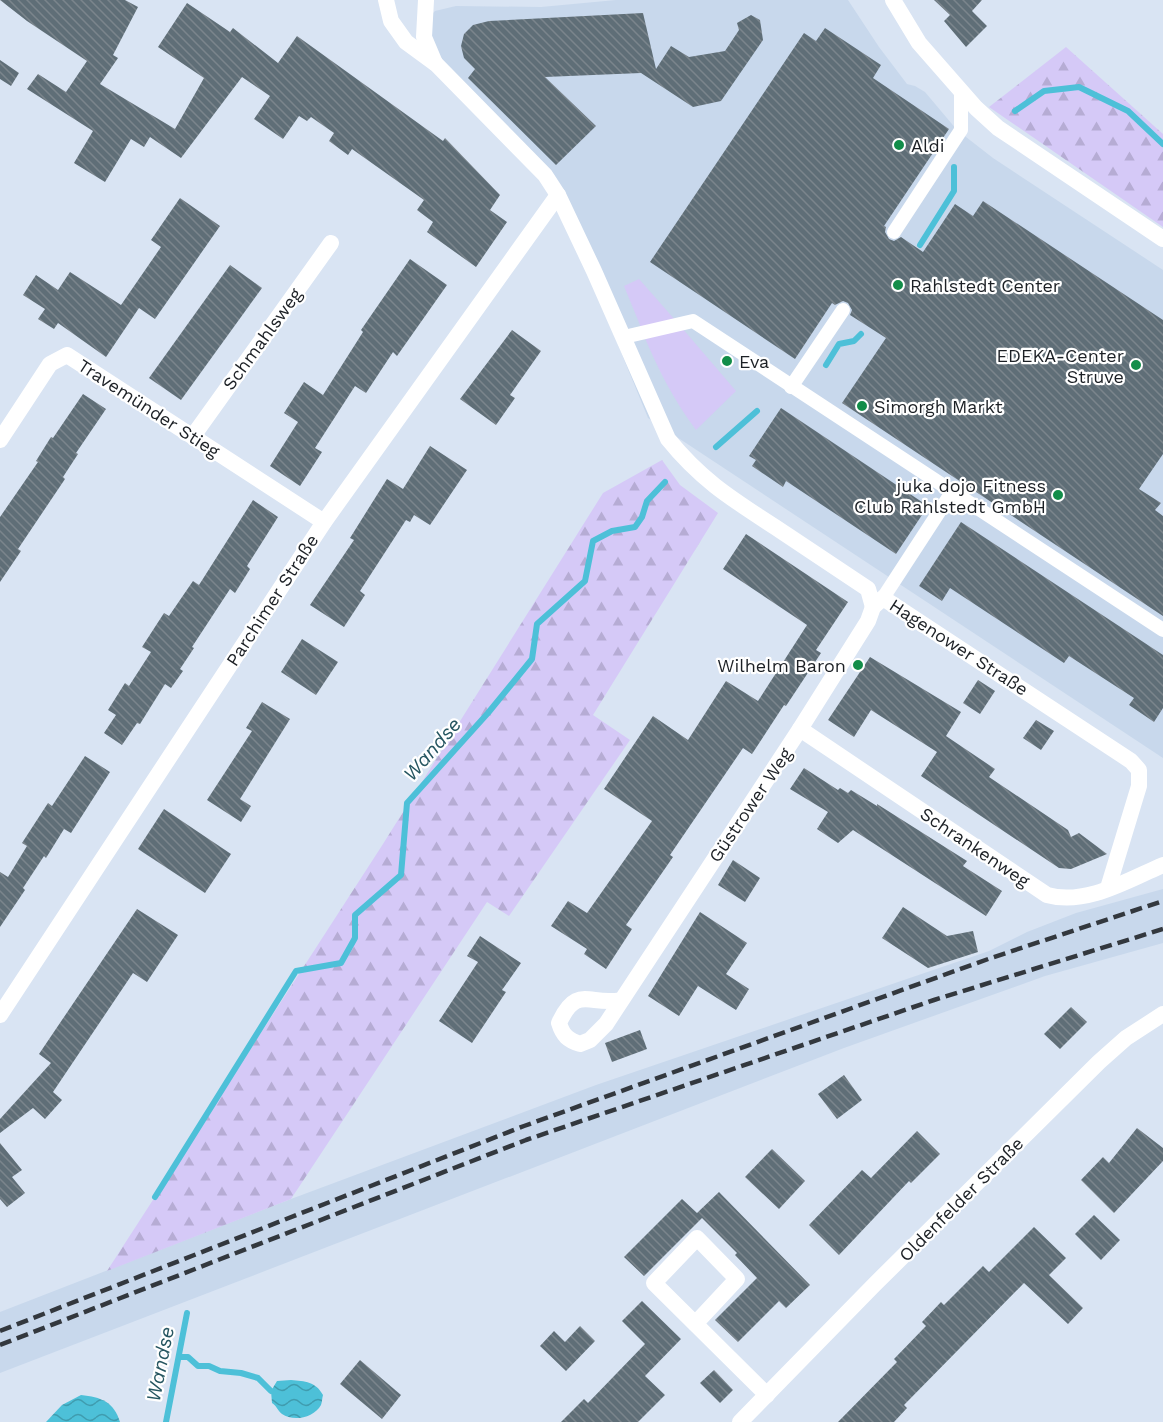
<svg xmlns="http://www.w3.org/2000/svg" width="1163" height="1422" viewBox="0 0 1163 1422" font-family="'Work Sans',sans-serif">
<style>
.built{fill:#c8d8ec}
.forest{fill:url(#forest-firs)}
.park{fill:#d5c9f7}
.water{fill:url(#water-waves)}
.lines{fill:none;stroke-linecap:round;stroke-linejoin:round}
.stream{stroke:#4dc0d8;stroke-width:6}
.building{fill:url(#building-back-hatch)}
.pedestrian{stroke:#fff;stroke-width:14}
.minor{stroke:#fff;stroke-width:16}
.rail{stroke:#33383e;stroke-width:4.5;stroke-dasharray:12 6;stroke-linecap:butt}
.poi-dot{fill:#128d49;stroke:#fff;stroke-width:2}
.labels{text-anchor:middle;dominant-baseline:central;stroke-width:4.5;stroke-linejoin:round;paint-order:stroke}
.poi-label{font-size:18px;fill:#1c2025;stroke:#fff;text-anchor:start}
.street-label{font-size:18px;fill:#1c2025;stroke:#fff}
.water-label{font-size:20px;font-style:italic;fill:#265661;stroke:#fff}
</style>
<defs>
<pattern id="forest-firs" width="22" height="20" patternUnits="userSpaceOnUse" patternTransform="scale(1.5)"><rect width="22" height="20" fill="#d5c9f7"/><path d="M5 1l3.5 6h-7zM16 11l3.5 6h-7z" fill="#b6acd4"/></pattern>
<pattern id="water-waves" width="16" height="10" patternUnits="userSpaceOnUse" patternTransform="scale(1.5)"><rect width="16" height="10" fill="#4dc0d8"/><path d="M0 5q4-4 8 0t8 0" fill="none" stroke="#3f9caf"/></pattern>
<pattern id="building-back-hatch" width="6" height="6" patternUnits="userSpaceOnUse" patternTransform="scale(1.5)"><rect width="6" height="6" fill="#5f6e77"/><path d="M-1 5l2 2M0 0l6 6M5-1l2 2" fill="none" stroke="#7b858c"/></pattern>
</defs>
<rect width="100%" height="100%" fill="#d9e4f3"/>
<!-- built -->
<g class="built">
<path d="M616 0H848L879 47 907 84 915 86 925 92 957 130 993 158 1163 270V758L648 418 562 208 550 186 425 60 422 24 435 11 456 6 541 7Z"/>
<path d="M1163 889V943L1045 976 844 1048 0 1373V1312L291 1199 596 1085 989 951 1027 932 1076 913Z"/>
</g>
<!-- forest -->
<g class="forest">
<path d="M1066 47 1163 134V227L989 107Z"/>
<path d="M662 460 680 485 718 513 593 715 630 740 509 916 487 902 291 1199 107 1271 383 844 603 493Z"/>
</g>
<!-- park -->
<g class="park">
<path d="M639 279 676 321 642 330 624 286Z"/>
<path d="M682 328 736 391 696 430C673 399 659 371 644 336Z"/>
</g>
<!-- water -->
<g class="water">
<path d="M291 1380C305 1381 316 1382 323 1395 322 1399 322 1402 321 1405 314 1418 293 1422 282 1414 277 1410 277 1406 272 1403L271 1391 277 1381Z"/>
<path d="M81 1395C101 1397 114 1402 120 1422H46L62 1405Z"/>
</g>
<g class="lines">
<!-- stream -->
<g class="stream">
<path d="M1015 111 1044 91 1079 87 1128 111 1163 144"/>
<path d="M920 245 954 191V167"/>
<path d="M826 365 839 344 854 341 861 334"/>
<path d="M716 447 757 411"/>
<path d="M155 1197 296 971 341 963 355 938V915L401 875 407 803 488 713 532 659 537 624 585 581 593 541 612 531 635 527 642 517 647 501 665 482"/>
<path d="M179 1357H188L198 1366H209L220 1371 241 1373 258 1378 271 1391"/>
<path d="M166 1422 187 1313"/>
</g>
</g>
<!-- building -->
<g class="building">
<path d="M0 0H125L138 7 113 55 118 58 100 84 175 129 204 78 158 47 187 3 230 32 233 28 278 63 297 36 443 141 445 138 500 195 490 210 507 222 476 267 427 232 433 222 417 210 424 200 352 149 348 155 329 141 334 133 311 117 307 121 299 116 283 139 254 119 270 96 242 77 181 158 150 137 144 147 131 139 105 182 74 163 93 131 27 89 38 74 66 92 87 61 27 21Z"/>
<path d="M934 0H982L972 11 987 26 966 47 944 21 950 15Z"/>
<path d="M643 13 656 69 671 46 689 57 725 51 739 30 737 23 751 15 760 20 763 40 721 101 693 107 641 73 545 77 596 126 556 165 468 78 475 69 464 58 461 46 464 34 473 25 489 21Z"/>
<path d="M825 28 881 65 873 78 949 129 884 226 886 227 885 232 889 239 894 241 901 237 923 252 955 204 973 216 983 201 1163 320V454L1139 489 1161 503 1155 510 1163 516V616L842 403 886 338 850 315 852 310 848 303 843 301 835 305 832 303 795 359 650 262 804 33 816 41Z"/>
<path d="M0 60 19 73 11 86 0 79Z"/>
<path d="M180 198 220 226 155 319 139 308 106 357 58 323 54 329 38 319 45 309 23 295 36 275 58 290 70 272 121 305 161 247 151 240Z"/>
<path d="M410 259 447 285 397 356 393 352 366 393 355 386 315 448 322 452 300 486 270 466 298 422 284 413 304 382 323 395 363 332 361 330Z"/>
<path d="M230 265 262 288 181 400 149 378Z"/>
<path d="M512 330 541 351 510 395 515 398 496 425 460 399Z"/>
<path d="M83 394 106 409 76 453 78 454 63 477 65 479 18 549 21 551 0 582V517L38 462 36 461 51 437 53 438Z"/>
<path d="M781 408 928 506 896 554 786 481 783 487 752 466 756 460 749 456Z"/>
<path d="M430 446 467 470 430 525 414 515 410 522 406 520 360 591 365 595 344 627 310 605 354 540 350 538 387 479 403 489Z"/>
<path d="M253 500 278 517 247 566 250 569 235 593 230 589 192 647 194 648 180 669 183 671 171 688 165 684 140 724 137 723 122 745 104 733 116 715 108 710 125 683 129 686 151 652 142 647 164 613 169 616 193 581 199 585Z"/>
<path d="M961 522 1163 655V708L1154 722 1129 705 1134 698 1069 656 1064 663 950 588 942 601 919 586Z"/>
<path d="M746 534 848 602 816 650 821 653 786 706 784 705 752 754 743 748 670 855 673 857 626 925 632 929 606 969 584 954 587 949 551 926 568 901 587 913 652 821 604 789 653 716 688 740 726 681 758 701 807 625 723 569Z"/>
<path d="M302 639 338 662 316 695 281 672Z"/>
<path d="M870 657 961 712 946 736 995 769 989 777 1068 830 1071 837 1079 833 1107 854 1071 869 1059 868 921 776 937 752 871 710 854 737 828 720Z"/>
<path d="M978 680 995 691 980 714 963 703Z"/>
<path d="M262 702 290 719 240 799 251 806 241 822 207 800 252 731 246 728Z"/>
<path d="M1036 720 1054 731 1041 750 1023 738Z"/>
<path d="M85 756 110 772 71 833 64 829 46 858 44 856 23 888 25 890 0 927V872L8 877 27 846 22 843 48 803 52 806Z"/>
<path d="M804 768 838 790 840 788 848 793 851 790 877 806V804L967 861 963 866 1002 891 986 916 853 830 838 843 817 829 828 812 790 789Z"/>
<path d="M164 809 231 854 205 893 138 849Z"/>
<path d="M733 860 760 878 745 902 718 885Z"/>
<path d="M903 907 947 936 973 931 978 952 928 968 882 938Z"/>
<path d="M137 909 178 935 147 982 133 973 53 1092 62 1100 45 1119 33 1108 0 1133V1119L51 1063 39 1054Z"/>
<path d="M700 912 747 943 726 974 749 989 736 1010 698 986 679 1016 648 996Z"/>
<path d="M480 936 521 963 502 990 506 992 472 1043 439 1021 478 962 467 956Z"/>
<path d="M1071 1007 1087 1022 1060 1049 1044 1034Z"/>
<path d="M640 1030 647 1049 612 1062 605 1043Z"/>
<path d="M844 1075 862 1100 837 1119 818 1094Z"/>
<path d="M1137 1128 1163 1148V1161L1114 1213 1081 1180 1103 1157 1109 1163Z"/>
<path d="M917 1131 940 1154 911 1183 909 1181 839 1255 809 1225 862 1170 871 1178Z"/>
<path d="M0 1143 22 1170 12 1177 25 1193 7 1207 0 1199Z"/>
<path d="M772 1149 805 1181 779 1209 745 1177Z"/>
<path d="M719 1192 810 1285 786 1308 779 1301 738 1342 715 1320 757 1278 735 1255 737 1253 702 1218 644 1276 624 1257 682 1199 697 1213Z"/>
<path d="M1094 1215 1120 1240 1101 1260 1075 1234Z"/>
<path d="M1034 1227 1066 1258 1049 1275 1083 1308 1068 1324 1024 1283 904 1405 907 1408 894 1422H838L897 1362 894 1359 926 1326 922 1322 941 1302 944 1305 983 1266 989 1272Z"/>
<path d="M642 1301 681 1339 645 1376 665 1395 638 1422H561L584 1399 588 1403 645 1344 622 1321Z"/>
<path d="M580 1326 595 1341 566 1371 540 1346 554 1331 565 1342Z"/>
<path d="M360 1360 401 1395 382 1419 340 1384Z"/>
<path d="M714 1370 733 1390 720 1403 700 1383Z"/>
</g>
<g class="lines">
<!-- pedestrian -->
<g class="pedestrian">
<path d="M894 232 961 130V91"/>
<path d="M624 337 693 321 1163 630"/>
<path d="M791 387 843 310"/>
<path d="M883 598 952 492"/>
</g>
<!-- minor -->
<g class="minor">
<path d="M386 0 391 21 406 42 436 64 545 175 558 195 594 271 668 439C701 480 732 499 775 527 806 548 837 568 868 589L873 607"/>
<path d="M426 0 424 37 435 63"/>
<path d="M893 0 919 43 976 108 998 128 1163 239"/>
<path d="M193 436 331 243"/>
<path d="M0 440 50 364 67 355 324 522"/>
<path d="M873 607 883 598 1131 761 1139 770V786L1108 888"/>
<path d="M800 729 1047 895C1086 906 1128 880 1163 865"/>
<path d="M621 1000C589 1006 577 984 559 1023 563 1036 568 1040 580 1044L590 1040 606 1024 800 729 868 621 873 607"/>
<path d="M0 1015 324 522 558 195"/>
<path d="M695 1324 737 1279 697 1238 654 1283 767 1395"/>
<path d="M740 1422 874 1285 1099 1062 1126 1038 1163 1014"/>
</g>
<!-- rail -->
<g class="rail">
<path d="M0 1331 524 1126 991 958 1163 901"/>
<path d="M0 1345 526 1140 934 1000 1163 929"/>
</g>
</g>
<!-- markers -->
<g class="poi-dot">
<circle cx="899" cy="145" r="6"/>
<circle cx="898" cy="285" r="6"/>
<circle cx="727" cy="361" r="6"/>
<circle cx="1136" cy="365" r="6"/>
<circle cx="862" cy="406" r="6"/>
<circle cx="1058" cy="495" r="6"/>
<circle cx="858" cy="665" r="6"/>
</g>
<g class="labels">
<!-- poi labels -->
<g class="poi-label">
<text x="911" y="145">Aldi</text>
<text x="910" y="285">Rahlstedt Center</text>
<text x="1124" y="355" text-anchor="end">EDEKA-Center<tspan x="1124" dy="21">Struve</tspan></text>
<text x="739" y="361">Eva</text>
<text x="874" y="406">Simorgh Markt</text>
<text x="1046" y="485" text-anchor="end">juka dojo Fitness<tspan x="1046" dy="21">Club Rahlstedt GmbH</tspan></text>
<text x="846" y="665" text-anchor="end">Wilhelm Baron</text>
</g>
<!-- street labels -->
<g class="street-label">
<text transform="translate(262 339) rotate(-54)">Schmahlsweg</text>
<text transform="translate(149 408) rotate(33)">Travemünder Stieg</text>
<text transform="translate(272 600) rotate(-57)">Parchimer Straße</text>
<text transform="translate(959 647) rotate(33)">Hagenower Straße</text>
<text transform="translate(750 805) rotate(-56)">Güstrower Weg</text>
<text transform="translate(975 847) rotate(34)">Schrankenweg</text>
<text transform="translate(961 1199) rotate(-45)">Oldenfelder Straße</text>
</g>
<!-- water labels -->
<g class="water-label">
<text transform="translate(432 749) rotate(-49)">Wandse</text>
<text transform="translate(160 1364) rotate(-79)">Wandse</text>
</g>
</g>
</svg>
